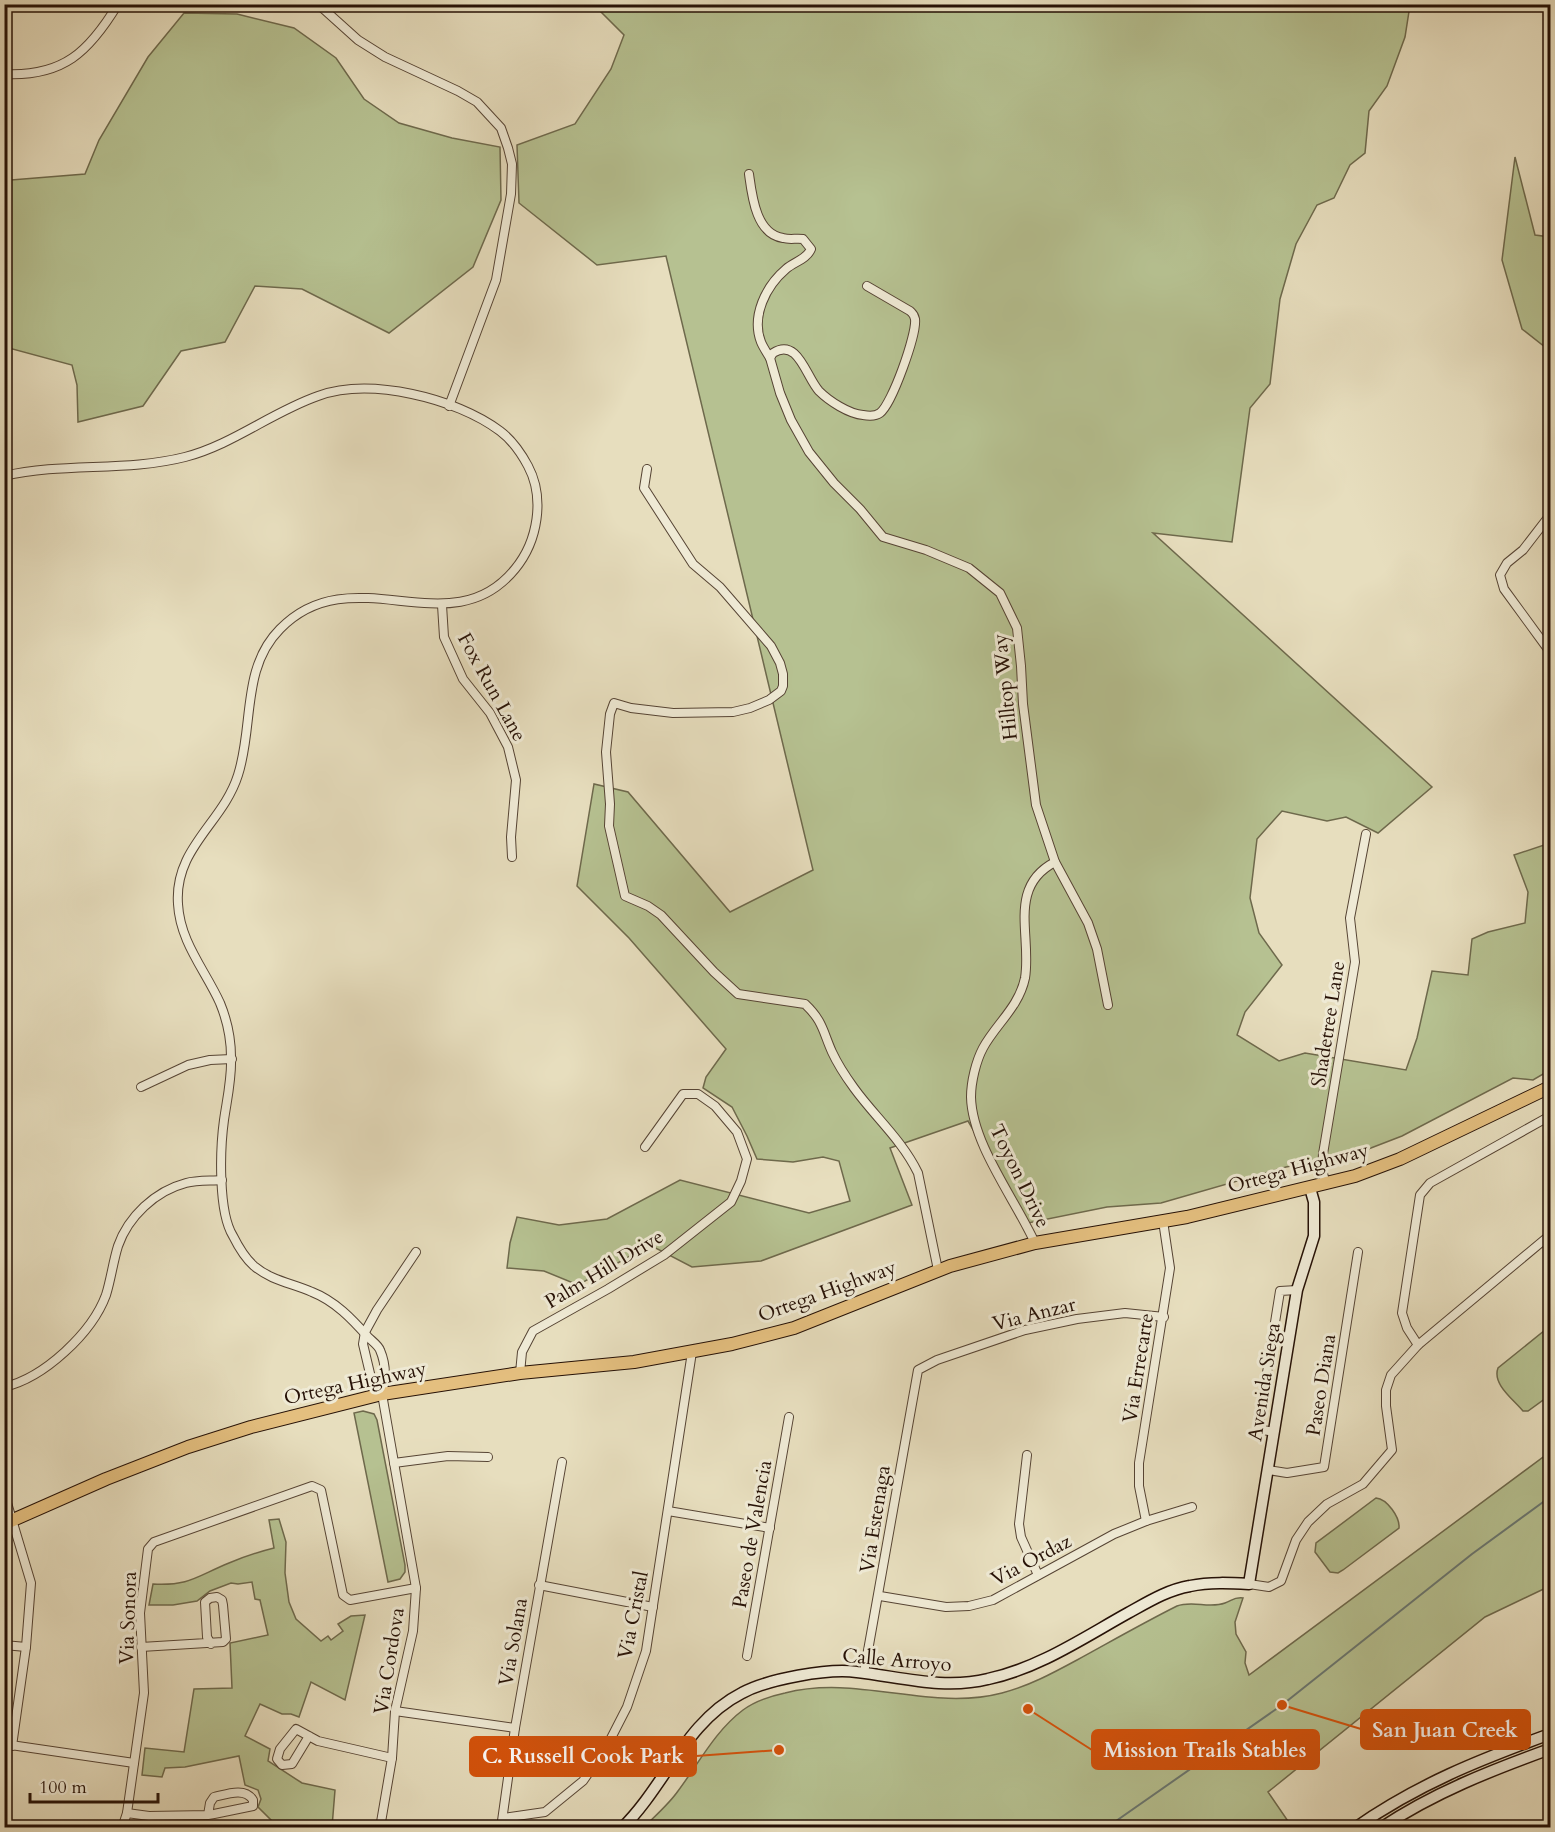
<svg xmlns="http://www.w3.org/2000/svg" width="1555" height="1832" viewBox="0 0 1555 1832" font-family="Cardo,serif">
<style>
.green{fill:#b6c191;stroke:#6e694c;stroke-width:1.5}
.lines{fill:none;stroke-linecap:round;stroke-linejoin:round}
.stream{stroke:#6a7771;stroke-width:2}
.street-casing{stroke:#564434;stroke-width:10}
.secondary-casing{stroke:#261106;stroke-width:13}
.primary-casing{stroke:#261106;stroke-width:14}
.street{stroke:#efead5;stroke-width:8}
.secondary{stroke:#efead5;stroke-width:10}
.primary{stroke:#e4bf7f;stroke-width:12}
.labels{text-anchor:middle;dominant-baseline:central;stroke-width:6;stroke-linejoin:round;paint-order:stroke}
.street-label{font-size:20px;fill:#261106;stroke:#efead5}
.leader{fill:none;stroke:#d5520b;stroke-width:2}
.callout-dot{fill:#d5520b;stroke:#efead5;stroke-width:2}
.callout{fill:#d5520b;stroke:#d5520b;stroke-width:2}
.callout-label{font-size:21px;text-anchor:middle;font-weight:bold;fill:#fff}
</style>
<rect width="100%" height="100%" fill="#e7debe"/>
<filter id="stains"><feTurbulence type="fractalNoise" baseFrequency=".00333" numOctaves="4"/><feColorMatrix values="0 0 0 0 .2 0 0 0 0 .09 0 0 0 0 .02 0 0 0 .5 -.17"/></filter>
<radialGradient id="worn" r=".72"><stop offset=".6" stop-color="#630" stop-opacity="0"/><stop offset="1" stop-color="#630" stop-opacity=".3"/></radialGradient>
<!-- green -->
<g class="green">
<path d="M594 5H1410L1405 37 1387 86 1369 111 1365 153 1350 165 1334 198 1317 205 1296 244 1280 299 1270 384 1250 408 1232 542 1153 533 1432 787 1378 833 1346 817 1327 821 1282 811 1257 839 1250 898 1259 933 1282 965 1245 1012 1237 1035 1279 1061 1305 1053 1406 1070 1417 1038 1432 971 1468 975 1472 939 1488 932 1525 923 1528 892 1514 855 1550 843V1070L1533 1080 1513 1078 1402 1136 1358 1153 1286 1167 1161 1203 1107 1207 1028 1223 968 1121 890 1148 912 1205 761 1261 692 1267 650 1245 578 1285 544 1271 507 1268 510 1243 517 1217 559 1225 607 1219 680 1180 809 1213 850 1201 839 1161 823 1157 793 1162 757 1159 747 1136 732 1107 703 1088 706 1077 726 1049 629 938 577 886 594 784 628 792 730 912 813 870 666 256 597 265 519 203 517 145 575 124 611 69 624 35Z"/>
<path d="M184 13 237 14 294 28 336 58 364 99 399 123 452 138 500 147 501 200 473 267 389 333 302 289 255 286 225 342 181 351 143 406 78 422 77 385 72 365 5 347V176L11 180 85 174 99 140 148 57Z"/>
<path d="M1515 157 1535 235 1550 237V351L1522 329 1502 260Z"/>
<path d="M1550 1326V1395L1528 1411H1523C1513 1399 1492 1384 1498 1368Z"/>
<path d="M363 1411 374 1414 377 1420 405 1565V1572L400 1579 388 1582 354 1413Z"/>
<path d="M1550 1452V1586L1485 1617 1268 1792 1292 1827H644C655 1816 669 1804 678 1791 699 1763 715 1731 743 1710 755 1701 771 1696 785 1693 858 1674 930 1712 1002 1693 1029 1686 1053 1673 1077 1660 1110 1642 1143 1623 1177 1606 1193 1600 1209 1609 1225 1603 1233 1600 1234 1597 1243 1598L1235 1622 1236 1634 1246 1652 1245 1663 1249 1675Z"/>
<path d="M1376 1498C1387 1499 1400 1517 1399 1528L1343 1570 1338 1573 1330 1572 1315 1552 1316 1543Z"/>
<path d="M279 1519 286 1542 285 1573 289 1602 296 1619 321 1641 328 1636 331 1640 343 1631 338 1624 351 1616 365 1615 345 1700 311 1682 299 1717 291 1714H282L260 1704 245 1736 270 1749 268 1761 302 1783 335 1790 332 1827H275L274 1823 258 1807 261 1799 258 1790 245 1785 239 1756 185 1767 165 1768 162 1777 142 1775 145 1748 184 1752 194 1689 232 1688 230 1643 268 1635 260 1600 255 1599 252 1582 238 1584 231 1583 210 1591 197 1601 173 1605H149L153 1584C190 1586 197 1576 229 1563 243 1557 258 1552 274 1548L269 1520Z"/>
</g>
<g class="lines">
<!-- stream -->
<path class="stream" d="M1106 1828 1282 1705 1472 1554 1550 1497"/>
<defs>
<g id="street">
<path d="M318 4 358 40 385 57 458 91 477 102 501 128 508 148 512 164 511 194 496 280 449 406"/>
<path d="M4 74C63 77 89 52 118 4"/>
<path d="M749 174C752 196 756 234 783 238 790 240 796 238 803 239L811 249C807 259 794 262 786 269 766 286 751 316 761 342 763 347 767 353 770 358"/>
<path d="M867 286 910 311C913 314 914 314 915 319 917 334 892 404 880 413 876 416 869 416 863 415 849 414 829 401 819 391 806 377 798 337 773 353L770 358 780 393 791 420 809 452 834 483 860 509 883 537 926 550 969 568 1000 593 1017 628 1021 666 1023 704 1036 805 1055 862 1088 923 1097 949 1108 1005"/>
<path d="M647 469 644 488 693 564 720 587 771 646 780 663 783 674V686L781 691 769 700 750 708 733 712 673 713 631 708 614 703 610 714 606 752 610 804 609 826 625 896 648 906 661 915 714 972 738 994 805 1004C823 1021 823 1032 832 1052 838 1065 846 1077 854 1088 875 1117 902 1140 918 1173L938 1270"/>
<path d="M4 476C64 462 126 472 185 457 232 445 272 412 318 396 370 377 456 398 500 431 512 440 521 453 528 466 545 498 538 541 515 569 450 649 353 554 280 629 241 668 254 726 238 775 223 823 174 848 178 904 180 942 205 970 220 1003 227 1020 231 1039 231 1057 232 1078 227 1099 224 1120 220 1149 218 1212 233 1236 238 1246 246 1259 254 1266 272 1281 292 1283 312 1292 335 1301 352 1319 368 1337 372 1341 378 1345 380 1350 386 1364 386 1380 382 1394"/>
<path d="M1550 515 1523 550 1507 563 1500 575 1504 589 1550 652"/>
<path d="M442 605 444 637 463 679 490 713 508 747 516 780 511 837 512 857"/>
<path d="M141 1087 188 1065 210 1060 232 1059"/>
<path d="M1326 1184 1322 1170 1323 1154 1355 962 1350 918 1366 834"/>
<path d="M1035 1243C1015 1199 972 1144 971 1097 971 1082 976 1061 983 1048 996 1024 1019 1007 1025 978 1032 936 1007 887 1055 862"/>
<path d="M1418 1345 1407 1328 1402 1313 1420 1195 1430 1183 1550 1116"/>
<path d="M520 1373 522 1352 533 1331 608 1289 664 1255 731 1202 741 1181 747 1159 737 1132 715 1106 698 1094H683L645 1147"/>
<path d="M4 1387C44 1378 92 1333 106 1295 111 1279 113 1262 118 1246 128 1217 155 1191 186 1183 197 1180 211 1181 222 1180"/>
<path d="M1274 1432 1258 1429 1280 1291 1297 1290"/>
<path d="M1027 1455 1019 1524 1021 1537 1038 1575"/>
<path d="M394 1463 448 1456 488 1457"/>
<path d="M1268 1470 1287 1473 1324 1467 1358 1252"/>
<path d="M4 1493 31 1583 26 1647 12 1746"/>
<path d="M668 1511 770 1528"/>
<path d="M1146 1521 1139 1486V1463L1170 1268 1163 1221"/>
<path d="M1249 1584 1269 1587 1281 1581 1296 1540 1308 1522 1327 1504 1363 1484 1392 1450 1386 1406V1390L1391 1375 1418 1345 1550 1235"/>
<path d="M539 1585 653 1607"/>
<path d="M880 1596 946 1607 969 1606 993 1600 1114 1534 1146 1521 1192 1507"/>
<path d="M4 1645 26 1647"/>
<path d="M141 1647 223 1642 226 1639 223 1605 222 1600 217 1597 210 1598 205 1602 207 1637 211 1644"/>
<path d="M747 1656 789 1417"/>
<path d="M864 1673 918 1370 937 1360 1025 1330 1077 1319 1125 1313 1164 1317"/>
<path d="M395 1711 515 1728"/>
<path d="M309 1736 292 1764 282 1765 277 1759 280 1749 296 1729 318 1741 392 1758"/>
<path d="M4 1744 134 1763"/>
<path d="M127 1813 149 1816 208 1815 214 1814 253 1806V1800C245 1787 227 1794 214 1797L210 1803 208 1815"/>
<path d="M503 1818 545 1812 583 1781 607 1746 627 1707 646 1651 692 1352"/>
<path d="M122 1828 127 1813 144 1693 140 1613 148 1549 154 1542 312 1486 321 1490 343 1595 350 1600 416 1588"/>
<path d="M380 1828 392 1758 395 1711 413 1631 416 1588 382 1394 372 1382 363 1344 365 1332 377 1310 416 1252"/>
<path d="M501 1828 515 1728 562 1462"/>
</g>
<g id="secondary">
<path d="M622 1828C666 1785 685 1722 742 1693 768 1679 828 1668 857 1672 901 1677 944 1690 988 1679 1039 1668 1083 1638 1128 1613 1148 1602 1167 1590 1190 1586 1210 1582 1230 1583 1249 1584L1297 1290 1314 1236V1202L1310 1188"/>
<path d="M1355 1828C1418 1784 1479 1760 1550 1734"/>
<path d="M1381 1828C1433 1793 1492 1770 1550 1749"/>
</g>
<path id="primary" d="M4 1524 106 1479 188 1447 251 1427 382 1394 520 1373 634 1362 732 1344 794 1328 950 1266 1035 1243 1187 1217 1355 1176 1400 1159 1550 1087"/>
</defs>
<!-- street casing -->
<use href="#street" class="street-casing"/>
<!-- secondary casing -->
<use href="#secondary" class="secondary-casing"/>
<!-- primary casing -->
<use href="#primary" class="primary-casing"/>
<!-- street -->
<use href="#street" class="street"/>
<!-- secondary -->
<use href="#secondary" class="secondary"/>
<!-- primary -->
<use href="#primary" class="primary"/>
</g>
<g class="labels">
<!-- street labels -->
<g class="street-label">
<text transform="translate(492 687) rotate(61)">Fox Run Lane</text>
<text transform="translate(1005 687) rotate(-96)">Hilltop Way</text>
<text transform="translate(1328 1024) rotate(-81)">Shadetree Lane</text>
<text transform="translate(1298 1168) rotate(-15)">Ortega Highway</text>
<text transform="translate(1020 1176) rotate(64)">Toyon Drive</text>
<text transform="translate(604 1269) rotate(-31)">Palm Hill Drive</text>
<text transform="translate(827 1291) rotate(-20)">Ortega Highway</text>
<text transform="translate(1034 1314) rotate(-14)">Via Anzar</text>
<text transform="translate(1138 1368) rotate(-81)">Via Errecarte</text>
<text transform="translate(1264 1382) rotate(-81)">Avenida Siega</text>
<text transform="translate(355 1383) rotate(-12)">Ortega Highway</text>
<text transform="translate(1321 1385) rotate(-81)">Paseo Diana</text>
<text transform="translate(875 1519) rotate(-81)">Via Estenaga</text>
<text transform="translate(752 1534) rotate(-80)">Paseo de Valencia</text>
<text transform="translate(1031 1560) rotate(-28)">Via Ordaz</text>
<text transform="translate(633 1615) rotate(-79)">Via Cristal</text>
<text transform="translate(128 1618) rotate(-88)">Via Sonora</text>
<text transform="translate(513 1642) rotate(-80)">Via Solana</text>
<text transform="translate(897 1660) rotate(5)">Calle Arroyo</text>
<text transform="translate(389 1661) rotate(-81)">Via Cordova</text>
</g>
</g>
<!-- callouts -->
<path class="leader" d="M1282 1705L1361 1729M1028 1709L1092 1750M779 1750L696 1756"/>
<g class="callout-dot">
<circle cx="1282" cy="1705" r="6"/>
<circle cx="1028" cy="1709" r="6"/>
<circle cx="779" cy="1750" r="6"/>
</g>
<g class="callout">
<rect x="1361" y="1710" width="169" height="39" rx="6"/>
<rect x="1092" y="1730" width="227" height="39" rx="6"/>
<rect x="470" y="1737" width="226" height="39" rx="6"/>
</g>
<g class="callout-label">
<text x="1445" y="1737">San Juan Creek</text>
<text x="1205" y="1757">Mission Trails Stables</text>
<text x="583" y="1763">C. Russell Cook Park</text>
</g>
<!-- margin -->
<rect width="1555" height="1832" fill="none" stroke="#e7debe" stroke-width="24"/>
<rect x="6" y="6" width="1543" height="1820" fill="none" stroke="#261106" stroke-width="3"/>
<rect x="12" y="12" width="1531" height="1808" fill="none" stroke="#261106" stroke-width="1.5"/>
<!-- scale -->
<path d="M30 1793v9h128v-9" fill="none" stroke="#261106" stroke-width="3"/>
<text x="39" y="1793" font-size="18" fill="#261106" stroke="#efead5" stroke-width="4.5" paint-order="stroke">100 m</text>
<rect width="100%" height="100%" filter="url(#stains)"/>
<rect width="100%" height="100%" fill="url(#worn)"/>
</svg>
